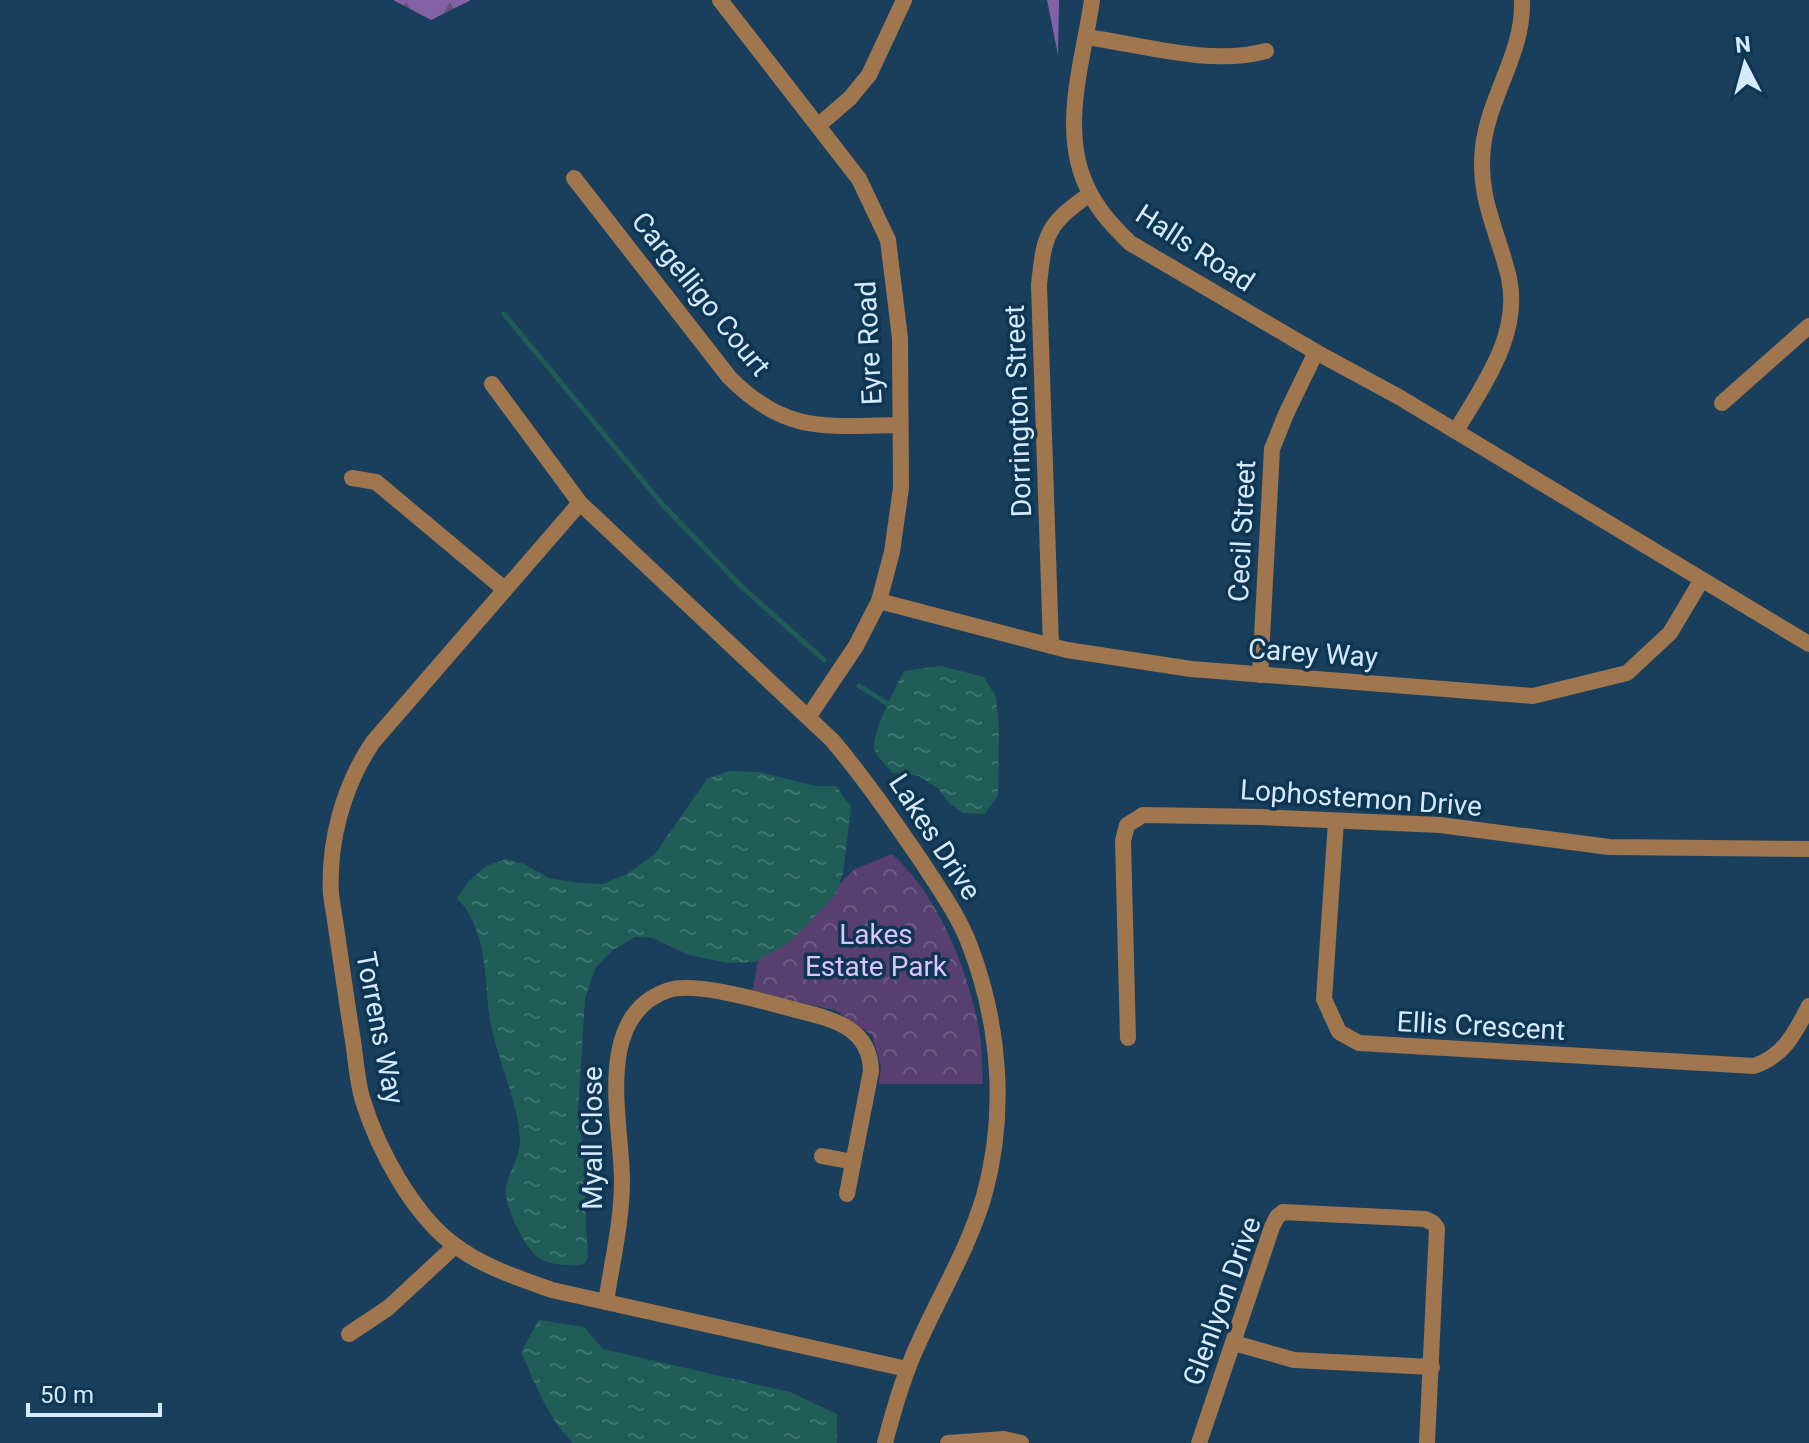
<svg xmlns="http://www.w3.org/2000/svg" width="1809" height="1443" viewBox="0 0 1809 1443" font-family="Roboto,sans-serif">
<style>
.forest{fill:url(#forest-firs)}
.park{fill:url(#park-crowns)}
.water{fill:url(#water-ripples)}
.lines{fill:none;stroke-linecap:round;stroke-linejoin:round}
.stream{stroke:#1f5d56;stroke-width:5}
.street{stroke:#9f764e;stroke-width:16}
.labels{text-anchor:middle;dominant-baseline:central;stroke-width:7;stroke-linejoin:round;paint-order:stroke}
.street-label{font-size:28px;fill:#d6eafd;stroke:#0e3552}
.park-label{font-size:28px;fill:#ddc3fc;stroke:#0e3552}
</style>
<defs>
<pattern id="forest-firs" width="22" height="20" patternUnits="userSpaceOnUse" patternTransform="scale(2)"><rect width="22" height="20" fill="#8261a4"/><path d="M5 1l3.5 6h-7zM16 11l3.5 6h-7z" fill="#615478"/></pattern>
<pattern id="park-crowns" width="20" height="18" patternUnits="userSpaceOnUse" patternTransform="scale(2)"><rect width="20" height="18" fill="#573f70"/><path d="M2 6a3 3 0 1 1 6 0M12 15a3 3 0 1 1 6 0" fill="none" stroke="#6e5b85"/></pattern>
<pattern id="water-ripples" width="26" height="14" patternUnits="userSpaceOnUse" patternTransform="scale(2)"><rect width="26" height="14" fill="#1f5d56"/><path d="M2 4q2-2 4 0t4 0M15 11q2-2 4 0t4 0" fill="none" stroke="#3f746f"/></pattern>
</defs>
<rect width="100%" height="100%" fill="#1a3f5d"/>
<!-- forest -->
<g class="forest">
<path d="M393 0H471L431 20Z"/>
<path d="M1047 0H1059L1058 55Z"/>
</g>
<!-- park -->
<path class="park" d="M892 854C938 895 967 968 979 1028 982 1046 982 1066 983 1084H879L881 1066 872 1035 835 1010 752 993 758 961 855 869Z"/>
<!-- water -->
<g class="water">
<path d="M941 666 984 677 996 697 999 728 998 795 985 814 963 813 949 803 938 788 919 776 892 773C887 766 874 755 874 746 875 726 895 689 904 671Z"/>
<path d="M729 771 759 772 815 786H836L851 807 843 873 835 895 789 943 755 962 728 963 689 955 652 938 635 937 613 950 596 967 585 998 578 1113 587 1178 585 1204 588 1258 584 1264C573 1267 553 1265 542 1260 526 1252 505 1208 506 1191 507 1173 521 1157 520 1138 518 1101 496 1057 490 1019 485 990 487 957 476 929 471 916 466 907 457 898L469 881 486 866 506 859 524 864 549 878 580 883 602 884 627 874 655 854 707 779Z"/>
<path d="M539 1320 584 1327 603 1349 790 1392 837 1414V1443H573C547 1417 536 1385 521 1352Z"/>
</g>
<g class="lines">
<!-- stream -->
<g class="stream">
<path d="M504 314 663 505 742 587 824 660"/>
<path d="M859 686 888 704"/>
</g>
<!-- street -->
<g class="street">
<path d="M720 0 859 179 888 240 900 338 901 488 892 552 879 601 856 646 809 716"/>
<path d="M1092 0C1083 63 1057 135 1091 195 1101 214 1115 228 1130 243L1316 352 1399 397 1809 644"/>
<path d="M1087 37C1142 45 1211 66 1266 51"/>
<path d="M819 125 850 98 869 75 904 0"/>
<path d="M574 178 729 377C785 434 825 426 899 425"/>
<path d="M492 384 580 503 832 740C865 779 893 820 922 862 939 889 959 916 970 946 1000 1025 1007 1114 984 1196 968 1249 942 1291 920 1340 904 1373 894 1408 885 1443"/>
<path d="M1722 403 1809 326"/>
<path d="M1456 431C1483 385 1521 335 1509 278 1498 231 1477 198 1483 147 1489 95 1524 53 1522 0"/>
<path d="M352 478 376 482 503 588"/>
<path d="M580 503 373 742C343 786 328 843 331 895 339 944 345 992 353 1041 356 1060 357 1082 363 1101 378 1149 412 1213 453 1244 481 1266 518 1278 552 1290L907 1369"/>
<path d="M879 601 1067 650 1191 669 1533 696 1627 673 1670 633 1701 581"/>
<path d="M1051 646 1039 285C1044 234 1047 224 1090 194"/>
<path d="M1260 675 1272 449 1286 414 1316 352"/>
<path d="M1336 821 1324 999 1339 1032 1359 1043 1754 1066C1784 1056 1795 1033 1809 1006"/>
<path d="M1128 1038 1123 841 1127 825 1143 815 1261 817 1440 825 1609 847 1809 849"/>
<path d="M822 1156 853 1162"/>
<path d="M606 1302C612 1262 622 1221 622 1181 622 1123 592 1015 669 990 697 981 769 1003 800 1011 836 1020 870 1029 871 1071L847 1194"/>
<path d="M349 1334 388 1308 455 1246"/>
<path d="M1234 1343 1294 1360 1432 1367"/>
<path d="M948 1443 1004 1439 1021 1443"/>
<path d="M1199 1443 1272 1227 1277 1217 1283 1212 1425 1219 1433 1223 1437 1228 1427 1443"/>
</g>
</g>
<g class="labels">
<!-- street labels -->
<g class="street-label">
<text transform="translate(1195 248) rotate(33)">Halls Road</text>
<text transform="translate(701 294) rotate(51)">Cargelligo Court</text>
<text transform="translate(869 343) rotate(-93)">Eyre Road</text>
<text transform="translate(1018 411) rotate(-92)">Dorrington Street</text>
<text transform="translate(1242 531) rotate(-87)">Cecil Street</text>
<text transform="translate(1313 653) rotate(4)">Carey Way</text>
<text transform="translate(1361 798) rotate(4)">Lophostemon Drive</text>
<text transform="translate(935 837) rotate(57)">Lakes Drive</text>
<text transform="translate(1481 1026) rotate(3)">Ellis Crescent</text>
<text transform="translate(380 1028) rotate(79)">Torrens Way</text>
<text transform="translate(592 1138) rotate(-90)">Myall Close</text>
<text transform="translate(1222 1301) rotate(-70)">Glenlyon Drive</text>
</g>
<!-- park labels -->
<g class="park-label">
<text x="876" y="934">Lakes<tspan x="876" dy="32">Estate Park</tspan></text>
</g>
</g>
<!-- north arrow -->
<g transform="translate(1745 64) rotate(354)" stroke="#0e3552" stroke-width="6" paint-order="stroke">
<path d="M0-6L14 30L0 20L-14 30Z" fill="#d6eafd"/>
<text y="-12" font-size="22" font-weight="bold" text-anchor="middle" fill="#d6eafd">N</text>
</g>
<!-- scale -->
<path d="M28 1403v12h132v-12" fill="none" stroke="#d6eafd" stroke-width="4"/>
<text x="40" y="1403" font-size="24" fill="#d6eafd" stroke="#0e3552" stroke-width="6" paint-order="stroke">50 m</text>
</svg>
